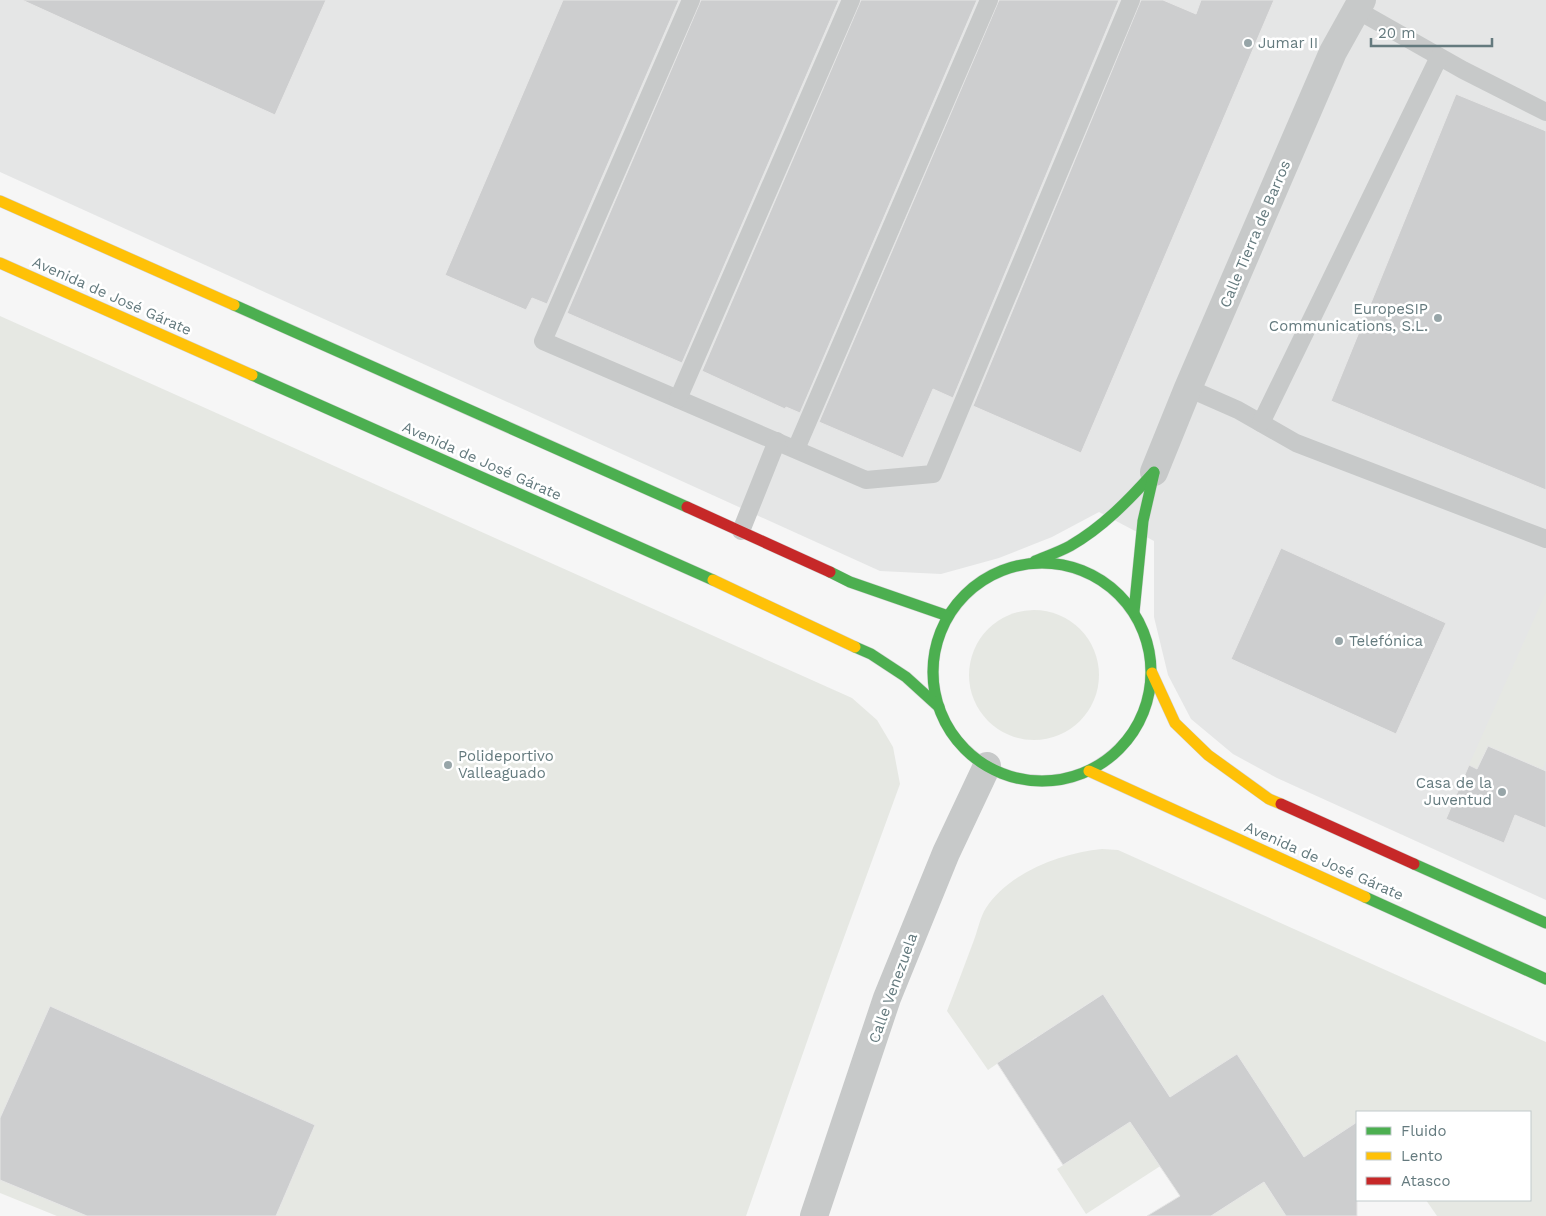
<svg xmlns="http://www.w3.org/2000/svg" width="1546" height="1216" viewBox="0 0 1546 1216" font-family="'Work Sans',sans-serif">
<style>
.built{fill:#e5e6e6}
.green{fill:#e6e8e3}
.building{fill:#cdcecf;stroke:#e6e6e6}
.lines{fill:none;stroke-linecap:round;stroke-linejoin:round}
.fast-casing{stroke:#d1d2d3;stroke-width:12}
.slow-casing{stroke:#d1d2d3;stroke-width:12}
.jam-casing{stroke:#d1d2d3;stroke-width:12}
.lane{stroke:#c7c9c9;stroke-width:18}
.street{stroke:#c7c9c9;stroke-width:28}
.fast{stroke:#4caf50;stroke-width:11}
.slow{stroke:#ffc107;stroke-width:11}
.jam{stroke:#c62828;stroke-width:11}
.poi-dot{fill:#97a5a8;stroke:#fff;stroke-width:2}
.labels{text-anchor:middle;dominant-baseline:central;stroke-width:5;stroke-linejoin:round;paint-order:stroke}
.poi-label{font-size:15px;fill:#647a7e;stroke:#fff;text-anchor:start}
.street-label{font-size:15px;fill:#647a7e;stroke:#fff}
</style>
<rect width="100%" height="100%" fill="#f6f6f6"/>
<!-- built -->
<path class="built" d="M0 0H1546V900L1277 778 1233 754 1191 719 1168 675 1154 617V541L1099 512 1052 537 999 558 941 574 880 571 0 172Z"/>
<!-- green -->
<g class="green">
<path d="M0 316 852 698 877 720 893 747 900 784 831 973 746 1216H57L0 1193Z"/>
<path d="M1546 592V761L1542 770 1488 746 1477 769 1469 765Z"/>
<circle cx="1034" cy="675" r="65"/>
<path d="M1102 849 1118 850 1546 1042V1216H1437L1426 1200H1530V1112H1357V1122L1332 1139 1316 1176 1286 1129 1183 1117 1103 994 1064 1019 1076 1039 1036 1037 988 1070 947 1011C956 988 965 964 974 940 978 930 980 917 986 908 1009 872 1062 853 1102 849Z"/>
<path d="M1119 1104 1165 1163 1086 1214 1057 1169 1102 1140Z"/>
<path d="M1253 1164 1294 1216H1211Z"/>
</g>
<!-- building -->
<g class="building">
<path d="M22 0H326L275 115Z"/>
<path d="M563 0H679L547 304 532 298 526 310 445 275Z"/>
<path d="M701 0H839L682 363 567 313Z"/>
<path d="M861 0H977L800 413 786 407 785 409 702 371Z"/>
<path d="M999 0H1119L953 398 933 389 903 458 819 422Z"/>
<path d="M1141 0H1163L1196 14 1201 0H1274L1081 453 973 406Z"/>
<path d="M1456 94 1546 131V490L1331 401Z"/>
<path d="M1281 548 1446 623 1396 734 1231 659Z"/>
<path d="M1488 746 1546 771V828L1515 815 1504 843 1446 819 1469 765 1477 769Z"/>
<path d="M1103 994 1170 1097 1237 1054 1304 1157 1357 1122V1216H1286L1264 1182 1211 1216H1147L1180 1196 1130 1122 1063 1165 997 1063Z"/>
<path d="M50 1006 315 1125 276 1216H87L0 1180V1118Z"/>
</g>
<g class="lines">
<defs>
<g id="fast">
<path d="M234 305 687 507"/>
<path d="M252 375 713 580"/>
<path d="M1035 561C1047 556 1059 552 1070 546 1103 527 1129 500 1154 472"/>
<circle cx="1042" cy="672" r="109"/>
<path d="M830 572 850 582 948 616"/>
<path d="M1134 612 1143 521 1154 473"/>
<path d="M855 647 871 654 906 677 939 707"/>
<path d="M1414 864 1546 923"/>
<path d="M1365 897 1546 979"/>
</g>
<g id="slow">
<path d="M0 201 234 305"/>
<path d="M0 263 252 375"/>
<path d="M713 580 855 647"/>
<path d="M1152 673 1175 723 1208 755 1269 799 1281 804"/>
<path d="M1089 771 1365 897"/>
</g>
<g id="jam">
<path d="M687 507 830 572"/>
<path d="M1281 804 1414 864"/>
</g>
</defs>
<!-- fast casing -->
<use href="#fast" class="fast-casing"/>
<!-- slow casing -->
<use href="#slow" class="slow-casing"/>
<!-- jam casing -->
<use href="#jam" class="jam-casing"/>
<!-- lane -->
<g class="lane">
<path d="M691 0 543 341 866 480 933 474 1131 0"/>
<path d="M1357 10 1463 70 1546 112"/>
<path d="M1188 388 1238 410 1296 443 1546 539"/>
<path d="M678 399 851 0"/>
<path d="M1261 423 1439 57"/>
<path d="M796 449 989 0"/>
<path d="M741 531 777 441"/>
</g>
<!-- street -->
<g class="street">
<path d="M1154 472 1188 388 1333 52 1362 0"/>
<path d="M814 1216 887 998 946 853 987 766"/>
</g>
<!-- fast -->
<use href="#fast" class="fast"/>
<!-- slow -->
<use href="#slow" class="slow"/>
<!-- jam -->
<use href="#jam" class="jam"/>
</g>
<!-- markers -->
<g class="poi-dot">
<circle cx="1248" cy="43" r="5"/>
<circle cx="1438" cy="318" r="5"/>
<circle cx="1339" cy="641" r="5"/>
<circle cx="448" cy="765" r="5"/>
<circle cx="1502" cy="792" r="5"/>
</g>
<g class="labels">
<!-- poi labels -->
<g class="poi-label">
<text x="1258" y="43">Jumar II</text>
<text x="1428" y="309" text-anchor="end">EuropeSIP<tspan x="1428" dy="17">Communications, S.L.</tspan></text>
<text x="1349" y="641">Telefónica</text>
<text x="458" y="756">Polideportivo<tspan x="458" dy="17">Valleaguado</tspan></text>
<text x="1492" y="783" text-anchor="end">Casa de la<tspan x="1492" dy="17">Juventud</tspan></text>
</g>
<!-- street labels -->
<g class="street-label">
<text transform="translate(1255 234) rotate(-67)">Calle Tierra de Barros</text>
<text transform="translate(112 296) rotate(24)">Avenida de José Gárate</text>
<text transform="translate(482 461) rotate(24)">Avenida de José Gárate</text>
<text transform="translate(1324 861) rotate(24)">Avenida de José Gárate</text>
<text transform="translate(893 988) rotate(-70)">Calle Venezuela</text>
</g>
</g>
<!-- legend -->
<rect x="1356" y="1111" width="175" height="90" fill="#ffffff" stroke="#c1cacb"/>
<rect x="1366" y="1127" width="25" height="8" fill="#4caf50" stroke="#c1cacb"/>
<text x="1401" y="1136" font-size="15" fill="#647a7e">Fluido</text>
<rect x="1366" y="1152" width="25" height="8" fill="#ffc107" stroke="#c1cacb"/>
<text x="1401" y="1161" font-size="15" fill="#647a7e">Lento</text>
<rect x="1366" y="1177" width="25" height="8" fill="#c62828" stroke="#c1cacb"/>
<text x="1401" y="1186" font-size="15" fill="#647a7e">Atasco</text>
<!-- scale -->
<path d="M1371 38v8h121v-8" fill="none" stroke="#647a7e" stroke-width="2.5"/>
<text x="1378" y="38" font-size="15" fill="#647a7e" stroke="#ffffff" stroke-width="4" paint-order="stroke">20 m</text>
</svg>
